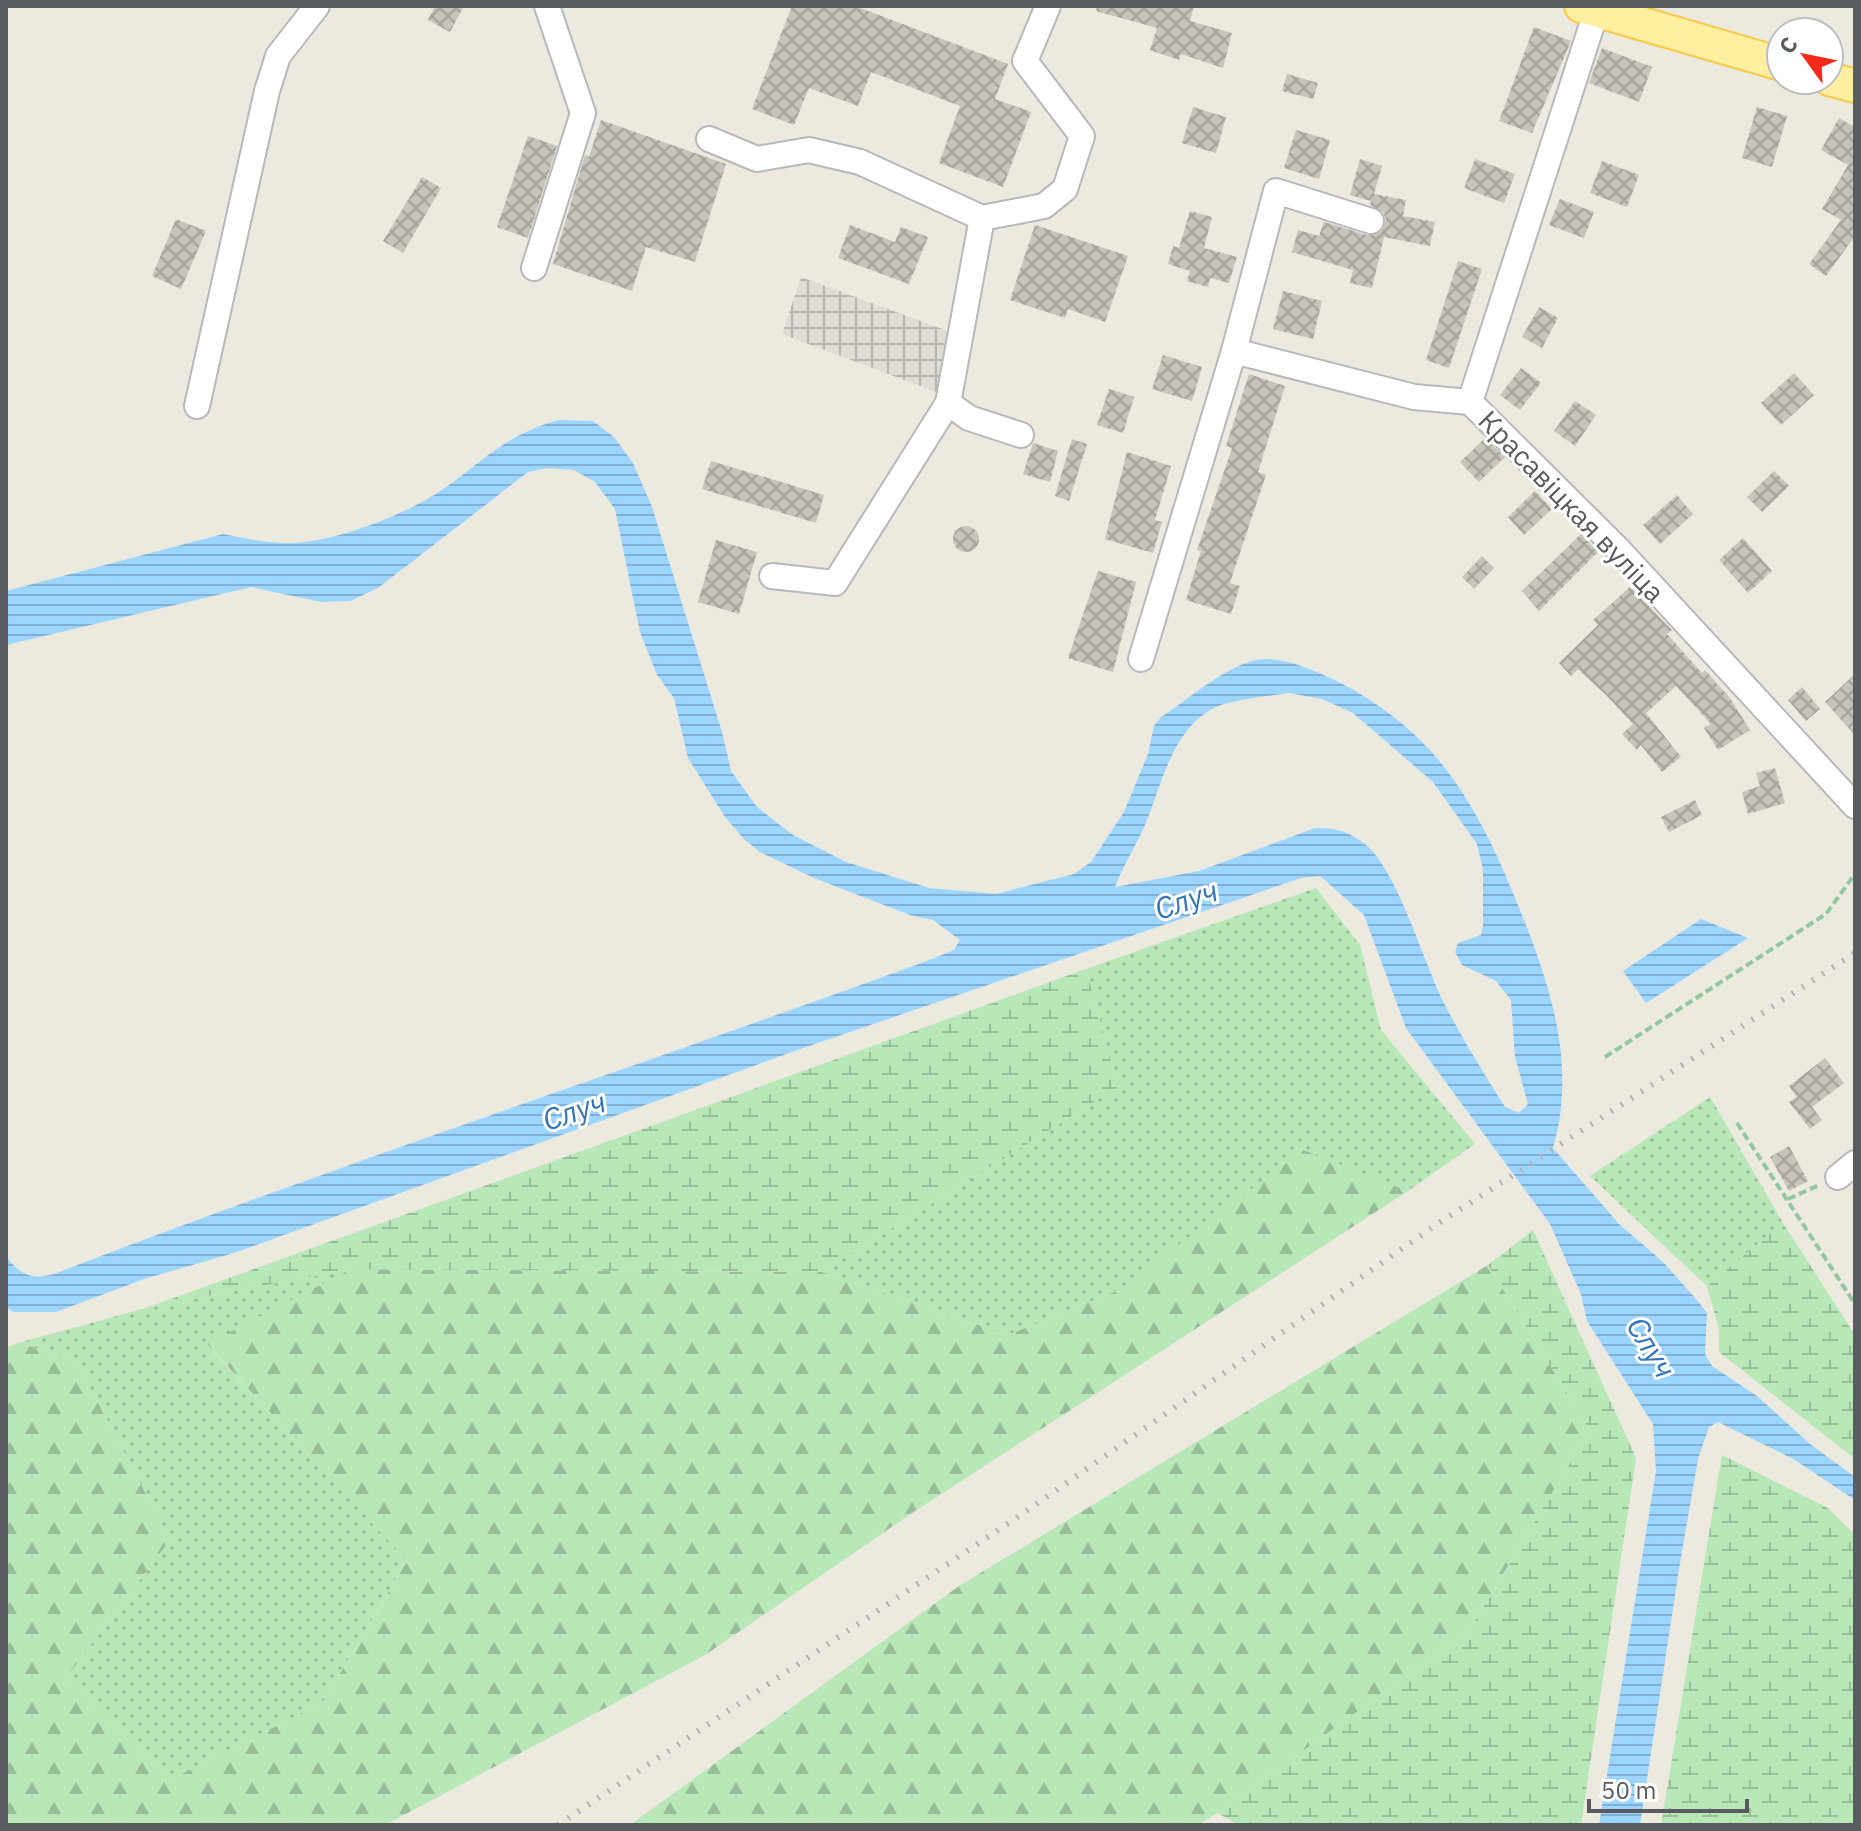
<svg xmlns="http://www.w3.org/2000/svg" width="1861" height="1831" viewBox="0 0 1861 1831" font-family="'IBM Plex Sans',sans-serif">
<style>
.industrial{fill:url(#industrial-grid)}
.grass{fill:url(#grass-dots)}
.forest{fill:url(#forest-firs)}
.wetland{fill:url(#wetland-marsh)}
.water{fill:url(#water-rules);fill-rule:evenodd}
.building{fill:url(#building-cross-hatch)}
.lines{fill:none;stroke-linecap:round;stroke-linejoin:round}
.minor-casing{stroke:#b5b8bd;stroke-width:28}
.major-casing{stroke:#fcc848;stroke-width:36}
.path{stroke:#91c8a0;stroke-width:4;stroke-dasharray:8 4;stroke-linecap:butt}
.minor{stroke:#fff;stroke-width:24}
.major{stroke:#ffefa1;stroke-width:32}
.rail{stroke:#b1b2b2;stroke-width:6;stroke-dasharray:2 10;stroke-linecap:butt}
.labels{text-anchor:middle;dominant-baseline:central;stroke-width:6;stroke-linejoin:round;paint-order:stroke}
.street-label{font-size:28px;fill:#585c61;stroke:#fff}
.water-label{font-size:30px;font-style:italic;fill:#3275b8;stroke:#fff}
</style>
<defs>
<pattern id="industrial-grid" width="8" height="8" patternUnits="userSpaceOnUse" patternTransform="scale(2)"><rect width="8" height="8" fill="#dfdcd6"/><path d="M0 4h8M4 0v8" fill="none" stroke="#b8b6b1"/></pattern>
<pattern id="grass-dots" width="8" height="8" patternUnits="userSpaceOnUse" patternTransform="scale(2)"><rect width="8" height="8" fill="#b8e7b8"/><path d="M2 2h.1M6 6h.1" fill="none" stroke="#98be99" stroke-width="1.8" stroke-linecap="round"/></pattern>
<pattern id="forest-firs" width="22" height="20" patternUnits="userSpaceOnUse" patternTransform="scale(2)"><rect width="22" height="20" fill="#b8e7b8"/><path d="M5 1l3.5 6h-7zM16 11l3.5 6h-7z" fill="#98be99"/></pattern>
<pattern id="wetland-marsh" width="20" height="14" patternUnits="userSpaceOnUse" patternTransform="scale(2)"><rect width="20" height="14" fill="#b8e7b8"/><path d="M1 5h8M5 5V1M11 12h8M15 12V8" fill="none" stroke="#98be99"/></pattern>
<pattern id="water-rules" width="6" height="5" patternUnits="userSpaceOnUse" patternTransform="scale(2)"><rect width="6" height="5" fill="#9cd5ff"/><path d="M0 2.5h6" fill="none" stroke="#82b0d2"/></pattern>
<pattern id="building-cross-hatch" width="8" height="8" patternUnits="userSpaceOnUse" patternTransform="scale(2)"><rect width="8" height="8" fill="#c7c4bb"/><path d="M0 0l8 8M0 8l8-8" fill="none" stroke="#a4a29b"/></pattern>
</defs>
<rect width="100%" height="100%" fill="#ece9de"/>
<!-- industrial -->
<path class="industrial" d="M801 277 956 334 936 392 782 334Z"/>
<!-- grass -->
<g class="grass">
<path d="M1316 888 1360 945 1381 1030 1475 1144 1408 1191 1303 1151 1119 1290 1008 1335 822 1272 1118 1087 1086 969Z"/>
<path d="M1710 1097 1783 1223 1707 1286 1590 1176Z"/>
<path d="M351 1269 207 1345 407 1560 323 1702 170 1780 65 1679 170 1540 75 1359 18 1343 146 1308Z"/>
</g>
<!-- forest -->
<g class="forest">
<path d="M1303 1150 1408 1191 915 1511 705 1655 385 1825H6V1348L18 1343 75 1359 170 1540 65 1679 170 1780 323 1702 407 1561 207 1344 351 1269 822 1272 1008 1335 1119 1290Z"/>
<path d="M1488 1265 1590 1430 1469 1631 1217 1813 1198 1825H630L959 1586Z"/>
</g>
<!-- wetland -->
<g class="wetland">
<path d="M1086 969 1118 1087 822 1272 351 1269 146 1308Z"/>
<path d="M1783 1223 1855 1335V1459L1719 1352V1330L1707 1286Z"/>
<path d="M1533 1230 1636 1458 1581 1825H1239L1217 1813 1469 1631 1590 1430 1488 1265Z"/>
<path d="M1722 1455 1828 1508 1855 1535V1825H1661Z"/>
</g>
<!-- water -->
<g class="water">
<path d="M558 420 593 421 614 437 633 463 652 507 722 732 731 771 757 807 793 835 846 862 929 888 996 894 1074 874 1091 862 1124 812 1148 754 1154 726 1161 717C1190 699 1231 660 1265 659 1286 659 1309 668 1328 677 1363 693 1395 715 1422 742 1463 783 1491 839 1512 891 1546 972 1579 1060 1553 1148L1619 1224 1663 1262 1696 1299 1707 1313 1705 1354 1712 1366 1757 1396 1810 1444 1855 1477V1500L1795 1460 1718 1422 1709 1427 1698 1459 1679 1569 1640 1825H1599L1656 1471 1653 1424 1587 1321 1581 1294 1550 1224 1406 1028 1364 915 1320 876 1301 878 806 1047 234 1253 144 1279 56 1312H13L6 1307V1256C20 1275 31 1280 54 1274 342 1163 636 1067 927 961L954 950 960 940 933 920 910 915 814 878 760 852 744 839 725 817 688 758 674 698 657 675 640 632 615 509 595 482 574 470 548 468 528 472 378 588 350 601 321 602 251 587 6 645V591L223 534C247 539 271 544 296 543 343 539 411 513 449 485 491 454 506 436 558 420ZM1289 693 1322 699 1353 713 1433 782 1477 844 1483 869V926L1481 935 1458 943 1455 952 1462 965 1496 981 1511 1000 1515 1057 1528 1104 1519 1113 1505 1107C1484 1074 1463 1040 1445 1005 1425 966 1397 870 1366 845 1351 832 1334 827 1315 828L1199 871 1115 887C1124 863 1138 843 1147 820 1163 779 1177 715 1228 703 1248 698 1269 696 1289 693Z"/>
<path d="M1701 919 1748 938 1646 1003 1623 971Z"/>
</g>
<!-- building -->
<g class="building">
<path d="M435 6H464L450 32 428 20Z"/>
<path d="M792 6H855L1008 64 995 99 1031 112 1003 187 939 163 960 106 871 72 858 106 809 88 794 125 752 109Z"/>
<path d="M1097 6H1194L1190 21 1232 33 1223 68 1181 54 1179 60 1150 50 1157 28 1096 11Z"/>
<path d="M1534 27 1571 41 1532 133 1499 121Z"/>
<path d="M1602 48 1652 67 1639 102 1589 83Z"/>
<path d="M1287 74 1318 83 1313 99 1282 91Z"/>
<path d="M1193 107 1226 117 1216 153 1182 143Z"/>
<path d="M1757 107 1787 116 1772 167 1742 158Z"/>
<path d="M1839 118 1855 127V236L1826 276 1809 264 1841 220 1822 209 1848 165 1821 150Z"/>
<path d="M601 120 726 164 695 262 646 247 632 291 553 264 585 155 589 157Z"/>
<path d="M1296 130 1330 140 1319 179 1284 168Z"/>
<path d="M528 136 557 146 528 238 497 227Z"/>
<path d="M1360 159 1382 166 1374 194 1406 200 1403 216 1435 222 1430 246 1384 237 1372 288 1350 283 1353 270 1292 252 1298 230 1319 236 1324 222 1367 235 1382 231 1386 219 1383 212 1370 205 1371 201 1350 195Z"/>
<path d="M1475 159 1515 174 1504 203 1464 188Z"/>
<path d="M1602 161 1639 175 1627 207 1590 193Z"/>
<path d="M422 177 441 188 403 253 383 241Z"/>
<path d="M1560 199 1594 212 1584 238 1549 225Z"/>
<path d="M1190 211 1212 217 1204 248 1237 257 1229 283 1210 278 1208 287 1187 281 1190 271 1168 264 1173 246 1179 248Z"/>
<path d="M176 219 206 231 181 289 152 276Z"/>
<path d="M850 225 895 242 901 227 928 237 909 284 838 258Z"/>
<path d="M1035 225 1128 256 1105 322 1068 309 1065 318 1010 300Z"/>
<path d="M1458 261 1482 269 1449 368 1426 360Z"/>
<path d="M1283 291 1322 301 1313 339 1273 329Z"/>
<path d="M1539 307 1558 318 1542 348 1522 337Z"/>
<path d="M1163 355 1202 367 1192 401 1152 389Z"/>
<path d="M1521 368 1541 383 1520 410 1500 395Z"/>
<path d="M1794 373 1814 395 1781 425 1761 403Z"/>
<path d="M1249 374 1285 386 1258 472 1266 475 1230 583 1240 586 1231 614 1186 600 1201 551 1197 550 1232 448 1226 446Z"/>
<path d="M1109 389 1134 397 1123 433 1097 425Z"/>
<path d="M1575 401 1596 415 1575 446 1554 431Z"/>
<path d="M1485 438 1505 457 1479 482 1460 462Z"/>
<path d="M1072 439 1087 444 1069 501 1055 496Z"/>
<path d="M1033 443 1058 451 1050 482 1023 474Z"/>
<path d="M1127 452 1171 466 1155 520 1162 522 1153 553 1105 539Z"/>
<path d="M711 461 824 495 816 523 702 489Z"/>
<path d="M1774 471 1789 486 1762 512 1747 497Z"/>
<path d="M1535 491 1552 509 1524 535 1508 517Z"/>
<path d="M1677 495 1693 514 1660 544 1643 525Z"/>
<circle cx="966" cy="539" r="13"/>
<path d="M1581 534 1598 552 1539 611 1522 591Z"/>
<path d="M1743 538 1772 571 1748 593 1719 560Z"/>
<path d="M716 540 757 552 739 614 698 602Z"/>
<path d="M1482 556 1494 568 1474 589 1462 577Z"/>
<path d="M1098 571 1136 582 1113 672 1068 658Z"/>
<path d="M1630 587 1672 630 1667 634 1702 673 1705 670 1730 698 1750 730 1718 750 1704 728 1711 724 1676 686 1646 713 1681 757 1662 772 1641 745 1637 750 1622 734 1633 724 1607 696 1578 669 1571 676 1559 663 1598 625 1593 620Z"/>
<path d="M1855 674V735L1825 702Z"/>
<path d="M1802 687 1820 709 1806 721 1788 700Z"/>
<path d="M1775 768 1785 803 1748 814 1742 792 1760 786 1756 773Z"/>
<path d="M1695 800 1702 815 1669 832 1661 817Z"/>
<path d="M1825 1058 1844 1083 1812 1107 1822 1120 1810 1129 1789 1102 1797 1097 1789 1086Z"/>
<path d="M1789 1146 1808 1181 1789 1191 1770 1157Z"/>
</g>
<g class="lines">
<defs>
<g id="minor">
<path d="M1598 6 1470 402 1617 548 1855 806"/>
<path d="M709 139 757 159 809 150 860 162 982 218 1044 206 1065 189 1082 136 1025 61 1048 6"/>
<path d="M534 268 583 113 547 6"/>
<path d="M1234 351 1414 397 1470 402"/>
<path d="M948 403 969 418 1021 435"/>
<path d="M197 406 267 91 278 56 317 6"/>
<path d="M772 576 835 583 948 403 982 218"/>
<path d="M1141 659 1234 351 1276 191 1371 221"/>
<path d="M1838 1177 1855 1163"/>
</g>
<g id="major">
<path d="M1581 6 1781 64"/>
<path d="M1829 79 1855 86"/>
</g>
</defs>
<!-- minor casing -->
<use href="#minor" class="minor-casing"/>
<!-- major casing -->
<use href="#major" class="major-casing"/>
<!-- path -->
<g class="path">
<path d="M1605 1057 1826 914 1855 874"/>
<path d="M1737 1123 1855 1304"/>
<path d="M1788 1199 1819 1185"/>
</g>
<!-- minor -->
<use href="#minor" class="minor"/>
<!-- major -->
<use href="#major" class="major"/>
<!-- rail -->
<path class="rail" d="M558 1825 1022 1514 1436 1225 1855 953"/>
</g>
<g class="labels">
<!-- street labels -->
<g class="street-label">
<text transform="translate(1572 506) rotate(46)">Красавіцкая вуліца</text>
</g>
<!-- water labels -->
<g class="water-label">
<text transform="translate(1186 899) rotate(-19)">Случ</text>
<text transform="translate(574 1110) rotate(-19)">Случ</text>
<text transform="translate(1652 1347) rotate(59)">Случ</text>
</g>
</g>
<!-- border -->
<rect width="1861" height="1831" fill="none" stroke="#585c61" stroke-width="16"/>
<!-- north arrow -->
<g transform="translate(1805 56) rotate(303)"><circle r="38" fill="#ffffff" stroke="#bcbec0" stroke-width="2"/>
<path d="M0-6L14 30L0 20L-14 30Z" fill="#f62a1b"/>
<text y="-12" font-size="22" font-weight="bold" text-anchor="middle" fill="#585c61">С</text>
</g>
<!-- scale -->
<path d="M1589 1799v12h158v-12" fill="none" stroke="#585c61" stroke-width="4"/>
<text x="1601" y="1799" font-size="24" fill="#585c61" stroke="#ffffff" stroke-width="6" paint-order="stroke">50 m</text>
</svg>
